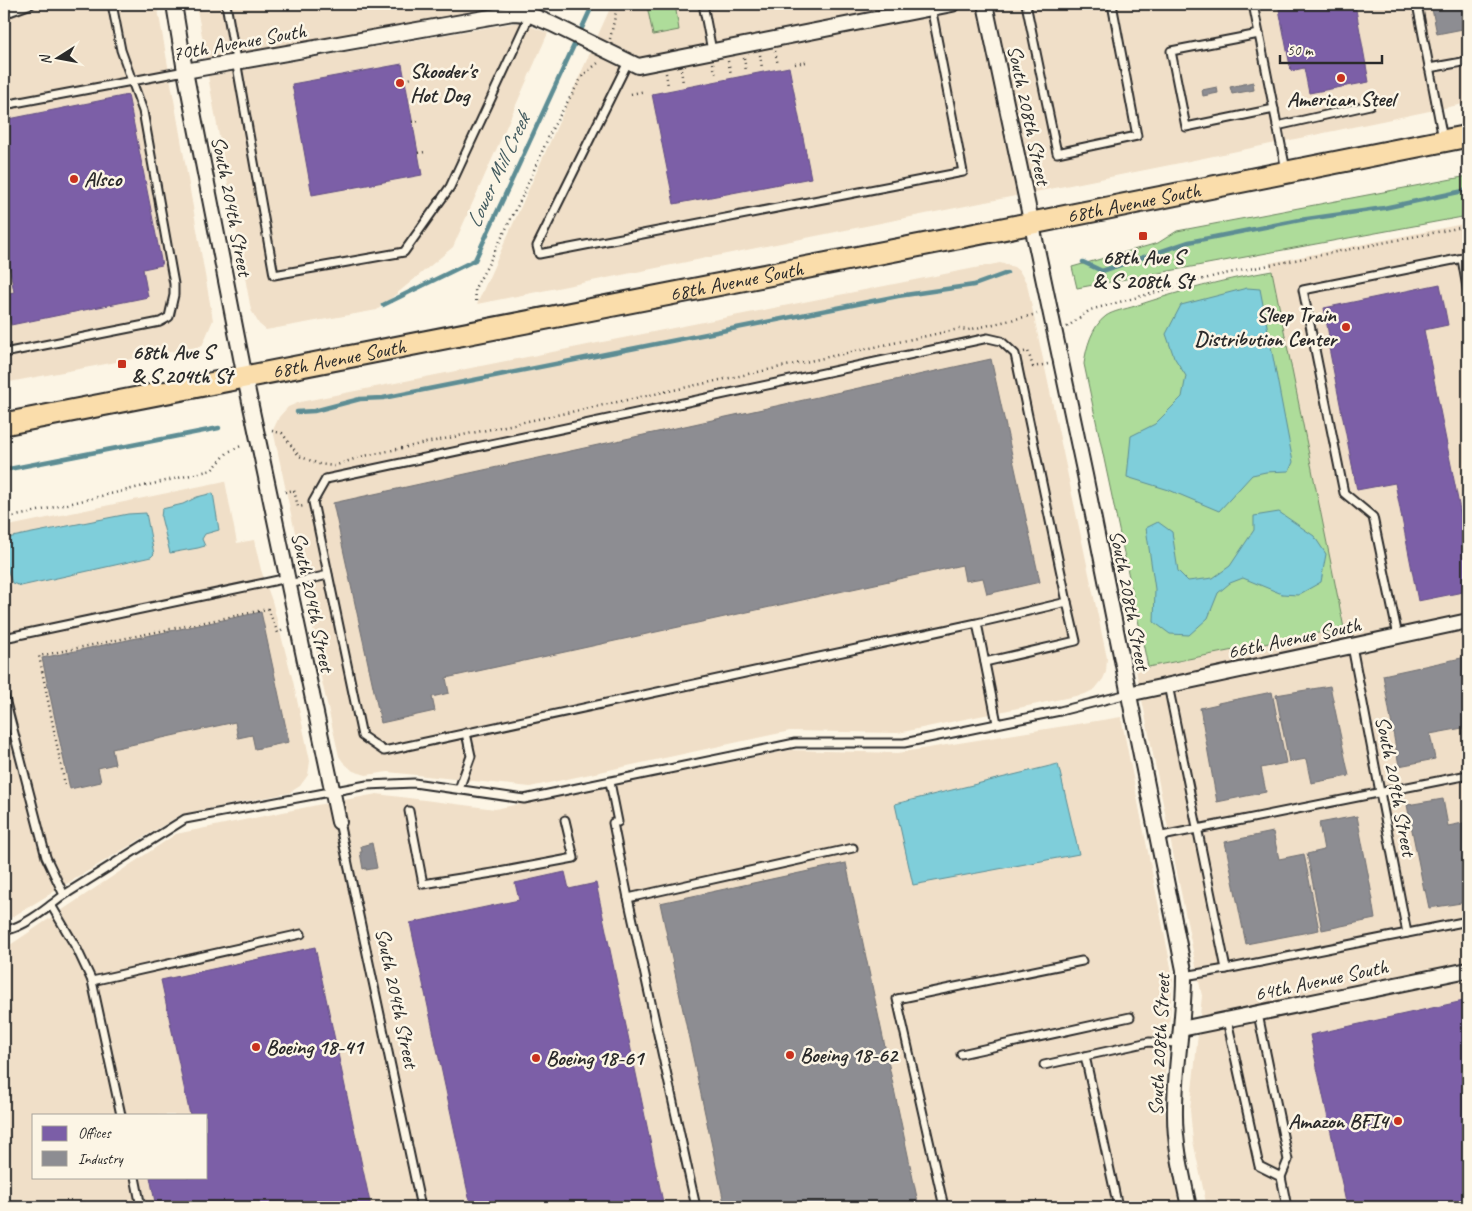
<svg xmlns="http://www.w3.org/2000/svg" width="1472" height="1211" viewBox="0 0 1472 1211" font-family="Caveat,sans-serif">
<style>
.built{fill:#f0dfc8;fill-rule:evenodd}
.green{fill:#aedc9a;stroke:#6c8462}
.water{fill:#7fceda;stroke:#5d8d94}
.offices{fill:#7b5ea7;stroke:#634f82}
.industry{fill:#8d8d92;stroke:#707073}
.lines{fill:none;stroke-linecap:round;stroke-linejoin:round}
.stream{stroke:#5d8d94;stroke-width:4.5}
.lane-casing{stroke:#2b2b2b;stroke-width:11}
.street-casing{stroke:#2b2b2b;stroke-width:18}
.primary-casing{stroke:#2b2b2b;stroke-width:25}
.path{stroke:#2b2b2b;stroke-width:2.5;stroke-dasharray:1 4;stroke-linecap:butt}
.lane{stroke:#fcf5e5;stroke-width:7}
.street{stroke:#fcf5e5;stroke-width:14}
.primary{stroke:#faddab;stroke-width:21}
.poi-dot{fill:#c8321e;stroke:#fcf5e5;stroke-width:2}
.labels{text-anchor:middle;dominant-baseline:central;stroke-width:5;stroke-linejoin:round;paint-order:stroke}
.street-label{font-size:21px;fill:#2b2b2b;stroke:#fcf5e5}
.poi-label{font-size:21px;font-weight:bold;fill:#2b2b2b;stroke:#fcf5e5;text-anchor:start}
.water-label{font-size:22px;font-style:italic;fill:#445c60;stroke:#fcf5e5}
</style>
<rect width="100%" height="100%" fill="#fcf5e5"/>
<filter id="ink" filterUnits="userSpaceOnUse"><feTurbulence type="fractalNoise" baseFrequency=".02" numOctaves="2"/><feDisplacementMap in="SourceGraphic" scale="10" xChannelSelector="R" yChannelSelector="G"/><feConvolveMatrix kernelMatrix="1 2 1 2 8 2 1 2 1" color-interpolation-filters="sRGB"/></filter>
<g filter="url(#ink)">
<!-- built -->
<g class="built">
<path d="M4 4H157L213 320 202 346 4 383Z"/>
<path d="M196 4H524L207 62Z"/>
<path d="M612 4H1468V103L1175 164 477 304Z"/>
<path d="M519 22 548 33 453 247 377 310 266 330 259 324 251 310 208 76Z"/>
<path d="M1468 223V1207H1207L1193 1141 1190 1110 1202 996 1136 670 1344 628 1270 263Z"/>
<path d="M1000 263 1014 267 1020 272 1027 284 1107 658 1106 672 1103 679 1095 689 1085 694 898 733 790 731 530 787 388 772 366 775 353 771 343 762 339 756 320 673 308 593 273 430 279 417 288 407 300 402Z"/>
<path d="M225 481 237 543 254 540 261 570 272 601 293 681 310 761 308 775 300 786 289 793 182 814 4 922V527Z"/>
<path d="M1121 717 1173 977 1163 1100 1179 1207H4V947L10 945 176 834 317 805 377 794 495 809 790 750 897 753ZM34 1115H206V1177H34Z"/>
</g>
<!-- green -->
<g class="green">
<path d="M655 4H675L679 30 653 35 647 6Z"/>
<path d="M1468 176V216L1077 288 1072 267 1158 243 1177 231Z"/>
<path d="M1272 271 1344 628 1148 667 1084 364C1086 348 1092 326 1106 316 1113 311 1126 309 1135 306 1180 291 1225 279 1272 271Z"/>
</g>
<!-- water -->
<g class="water">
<path d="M1247 288 1260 289 1293 462 1289 471 1266 472 1252 475 1219 511 1169 490 1127 477 1131 436 1155 424 1182 397 1186 376 1174 357 1166 334 1181 305Z"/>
<path d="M213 493 219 530 205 534 202 539 205 546 198 548 170 553 161 517 162 509 183 504 197 497Z"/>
<path d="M1279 512 1314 536 1326 554 1321 582 1298 595 1282 594 1243 578 1230 583 1218 593 1208 618 1189 635 1170 634 1154 622 1155 589 1146 528 1158 522 1172 532 1178 571 1188 581 1213 578 1230 566 1254 530V516Z"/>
<path d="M146 513 154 554 151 557 21 586 12 583C8 571 0 550 7 538L128 514Z"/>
<path d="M1058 764 1079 854 913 885 895 804Z"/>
</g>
<!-- offices -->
<g class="offices">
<path d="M1278 4H1355L1369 82 1309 93 1304 68 1291 71Z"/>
<path d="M402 64 422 175 312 195 292 84Z"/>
<path d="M789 67 811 178 674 204 652 94Z"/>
<path d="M128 95 162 265 143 269 148 297 11 325 5 294 14 292 4 239V120Z"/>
<path d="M1440 284 1448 325 1424 330 1468 550V591L1418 601 1395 483 1357 490 1329 348H1331L1324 308Z"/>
<path d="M565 872 569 889 596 883 664 1207H471L410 923 519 900 515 883Z"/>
<path d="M315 947 371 1207H156L150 1177H206V1115H190L161 980Z"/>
<path d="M1468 1000V1207H1347L1310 1035Z"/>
</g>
<!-- industry -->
<g class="industry">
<path d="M1431 4H1468V28L1437 34Z"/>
<path d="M1253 82 1254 90 1232 94 1230 87Z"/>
<path d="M1217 87 1218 93 1203 96 1202 90Z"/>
<path d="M991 359 1040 582 987 594 983 578 965 581 962 565 446 678 449 693 432 697 435 711 381 723 333 503Z"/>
<path d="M261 612 289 742 255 749 252 735 238 738 235 722 112 749 115 764 98 768 101 782 70 789 42 658Z"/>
<path d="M1466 657V659H1468V727L1430 734 1435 759 1399 766 1383 675Z"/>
<path d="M1330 686 1349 776 1311 783 1306 759 1289 762 1276 695Z"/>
<path d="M1272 692 1286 763 1261 768 1266 792 1217 802 1200 708 1218 704V703Z"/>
<path d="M1443 799 1448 826 1468 822V902L1429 908 1425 889 1424 890 1407 805Z"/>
<path d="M1357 816 1373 900H1372L1375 919 1322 930 1307 854 1324 850 1319 823Z"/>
<path d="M1273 832 1279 859 1304 854 1319 930 1246 944 1225 842Z"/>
<path d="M372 843 377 868 366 870V868L363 869 360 852H362L361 846Z"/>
<path d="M846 863 919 1207H725L660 903Z"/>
</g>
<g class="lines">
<!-- stream -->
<g class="stream">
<path d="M1083 262 1102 271 1189 242 1300 220 1384 208 1468 190"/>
<path d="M383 305 475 260 593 4"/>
<path d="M297 412 314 411 360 399 383 398 898 296 974 285 1007 273"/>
<path d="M4 470 219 428"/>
</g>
<defs>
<g id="lane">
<path d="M226 4 274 275 404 252 450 187 535 4"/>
<path d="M703 4 712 51"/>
<path d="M1026 4 1057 153 1137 136 1112 4"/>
<path d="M1253 4 1286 170"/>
<path d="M1417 4 1443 139"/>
<path d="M4 14 31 4"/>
<path d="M1259 34 1171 51 1186 127 1274 109"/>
<path d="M628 62 537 246 539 254 963 172 931 7"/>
<path d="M1429 68 1468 61"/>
<path d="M4 105 132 81 121 50 112 4"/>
<path d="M1277 126 1370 105"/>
<path d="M1462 259 1468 293"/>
<path d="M4 353 160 322 169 317 174 295V284L143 111 132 81 185 71"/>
<path d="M289 584 328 575"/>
<path d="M977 623 384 751 362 736 313 502 326 479 988 338 1001 341 1015 354 1067 602 977 623 997 723"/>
<path d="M1398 636 1373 517 1344 493 1303 290 1468 257"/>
<path d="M4 638 288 578"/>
<path d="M1352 646 1407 933"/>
<path d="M985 662 1076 641 1067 602"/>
<path d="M1168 685 1226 969 1468 921"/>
<path d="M4 695 46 857 64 895"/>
<path d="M610 782 618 822"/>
<path d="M459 789 471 756 466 733"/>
<path d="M409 811 423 884 499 872 574 858 565 820"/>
<path d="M339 822 421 1207"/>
<path d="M613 823 628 898 696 1207"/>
<path d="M1157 837 1468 775"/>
<path d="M628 898 853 848"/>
<path d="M51 905 77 949 92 981 121 1115"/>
<path d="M4 931C26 926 46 909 64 895L185 819 367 785 414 783 524 799 795 743H904L1060 711 1128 694"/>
<path d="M1184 976 1226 969"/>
<path d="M92 981 301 934"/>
<path d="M1227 1020 1259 1166 1281 1177 1288 1160 1258 1014"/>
<path d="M961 1054 1130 1017"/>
<path d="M1085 1056 1118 1207"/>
<path d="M1044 1065 1149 1042 1180 1043"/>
<path d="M135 1177 141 1207"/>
<path d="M1281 1177 1287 1207"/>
<path d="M944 1207 897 999 1082 961"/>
</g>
<g id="street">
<path d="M174 4 185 71 245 378 339 822"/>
<path d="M985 4 1085 475 1184 970C1185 1019 1174 1067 1175 1116 1175 1146 1183 1178 1189 1207"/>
<path d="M185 71 513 13 528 14 552 24 638 66 952 4"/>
<path d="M1128 694 1468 621"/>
<path d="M1181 1029 1468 970"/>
</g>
<g id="primary">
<path id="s1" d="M4 424 947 240 1468 136"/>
</g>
</defs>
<!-- lane casing -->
<use href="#lane" class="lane-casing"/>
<!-- street casing -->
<use href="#street" class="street-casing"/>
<!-- primary casing -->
<use href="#primary" class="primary-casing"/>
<!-- path -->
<g class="path">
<path d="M610 39 616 12V4"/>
<path d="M775 51 778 65"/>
<path d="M760 55 762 68"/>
<path d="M744 58 746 71"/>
<path d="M728 61 731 74"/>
<path d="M713 63 716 77"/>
<path d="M795 64 806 62"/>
<path d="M681 70 683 83"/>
<path d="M666 73 668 86"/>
<path d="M405 80 412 78"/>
<path d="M631 94 645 91"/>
<path d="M412 122 420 121"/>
<path d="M418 153 425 152"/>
<path d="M476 301 475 288 489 263 523 195 552 129 583 75 598 63"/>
<path d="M1067 327 1090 310 1219 275 1468 226"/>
<path d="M1024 352 1028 351 1033 367 1048 364"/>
<path d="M272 431 282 433 299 456 319 464 334 466 360 457 959 329 968 330 1037 314"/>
<path d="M285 492 294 490 298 507 304 506"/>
<path d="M4 519 212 470 228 452 241 446"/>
<path d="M65 785 39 656 268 609 278 633 283 630"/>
</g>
<!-- lane -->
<use href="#lane" class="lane"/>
<!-- street -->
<use href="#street" class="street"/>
<!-- primary -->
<use href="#primary" class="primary"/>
</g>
</g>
<!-- markers -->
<g class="poi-dot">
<circle cx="1341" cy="78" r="5"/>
<circle cx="400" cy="83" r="5"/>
<circle cx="74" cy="179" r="5"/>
<rect x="1138" y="231" width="10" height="10" rx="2.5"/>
<circle cx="1346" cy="327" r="5"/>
<rect x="117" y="359" width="10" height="10" rx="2.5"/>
<circle cx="256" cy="1047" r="5"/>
<circle cx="790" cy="1055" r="5"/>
<circle cx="536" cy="1058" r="5"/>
<circle cx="1398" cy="1121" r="5"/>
</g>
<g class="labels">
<!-- street labels -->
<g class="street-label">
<text transform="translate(239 42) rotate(-10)">70th Avenue South</text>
<text transform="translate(1029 115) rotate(78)">South 208th Street</text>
<text stroke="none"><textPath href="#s1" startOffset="1151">68th Avenue South</textPath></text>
<text transform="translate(232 206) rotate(79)">South 204th Street</text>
<text stroke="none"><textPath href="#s1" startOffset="746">68th Avenue South</textPath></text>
<text stroke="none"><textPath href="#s1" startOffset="341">68th Avenue South</textPath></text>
<text transform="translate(1130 600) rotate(79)">South 208th Street</text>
<text transform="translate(313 602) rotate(78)">South 204th Street</text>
<text transform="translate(1294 638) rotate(-12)">66th Avenue South</text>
<text transform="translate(1396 786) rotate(79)">South 209th Street</text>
<text transform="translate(1321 980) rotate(-12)">64th Avenue South</text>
<text transform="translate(397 998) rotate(78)">South 204th Street</text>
<text transform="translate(1159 1045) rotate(-87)">South 208th Street</text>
</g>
<!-- poi labels -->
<g class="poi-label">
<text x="410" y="71">Skooder's<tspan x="410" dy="24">Hot Dog</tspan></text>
<text x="1341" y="99" text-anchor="middle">American Steel</text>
<text x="84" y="179">Alsco</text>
<text x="1143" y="257" text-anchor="middle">68th Ave S<tspan x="1143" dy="24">&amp; S 208th St</tspan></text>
<text x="1336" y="315" text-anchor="end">Sleep Train<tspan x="1336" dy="24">Distribution Center</tspan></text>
<text x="132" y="352">68th Ave S<tspan x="132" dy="24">&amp; S 204th St</tspan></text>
<text x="266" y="1047">Boeing 18-41</text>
<text x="800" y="1055">Boeing 18-62</text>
<text x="546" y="1058">Boeing 18-61</text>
<text x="1388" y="1121" text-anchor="end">Amazon BFI4</text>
</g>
<!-- water labels -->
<g class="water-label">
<text transform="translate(498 171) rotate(-65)">Lower Mill Creek</text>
</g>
</g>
<!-- margin -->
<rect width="1472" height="1211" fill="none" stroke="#fcf5e5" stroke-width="20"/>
<rect x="10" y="10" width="1452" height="1191" fill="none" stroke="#2b2b2b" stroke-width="2" filter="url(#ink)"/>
<!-- legend -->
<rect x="32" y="1114" width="175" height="65" fill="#fcf5e5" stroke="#a8a49b"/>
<rect x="42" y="1126" width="25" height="15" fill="#7b5ea7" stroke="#a8a49b"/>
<text x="78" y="1138" font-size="15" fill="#2b2b2b">Offices</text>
<rect x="42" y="1151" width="25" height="15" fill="#8d8d92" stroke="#a8a49b"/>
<text x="78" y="1164" font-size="15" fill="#2b2b2b">Industry</text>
<!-- north arrow -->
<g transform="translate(58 58) rotate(259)" stroke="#fcf5e5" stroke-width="4" paint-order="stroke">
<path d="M0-4L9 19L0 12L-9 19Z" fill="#2b2b2b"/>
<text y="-8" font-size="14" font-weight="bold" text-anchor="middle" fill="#2b2b2b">N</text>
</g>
<!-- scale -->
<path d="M1280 55v8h102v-8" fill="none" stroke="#2b2b2b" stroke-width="2.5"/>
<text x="1287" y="55" font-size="15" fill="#2b2b2b" stroke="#fcf5e5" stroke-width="4" paint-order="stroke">50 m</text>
</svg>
